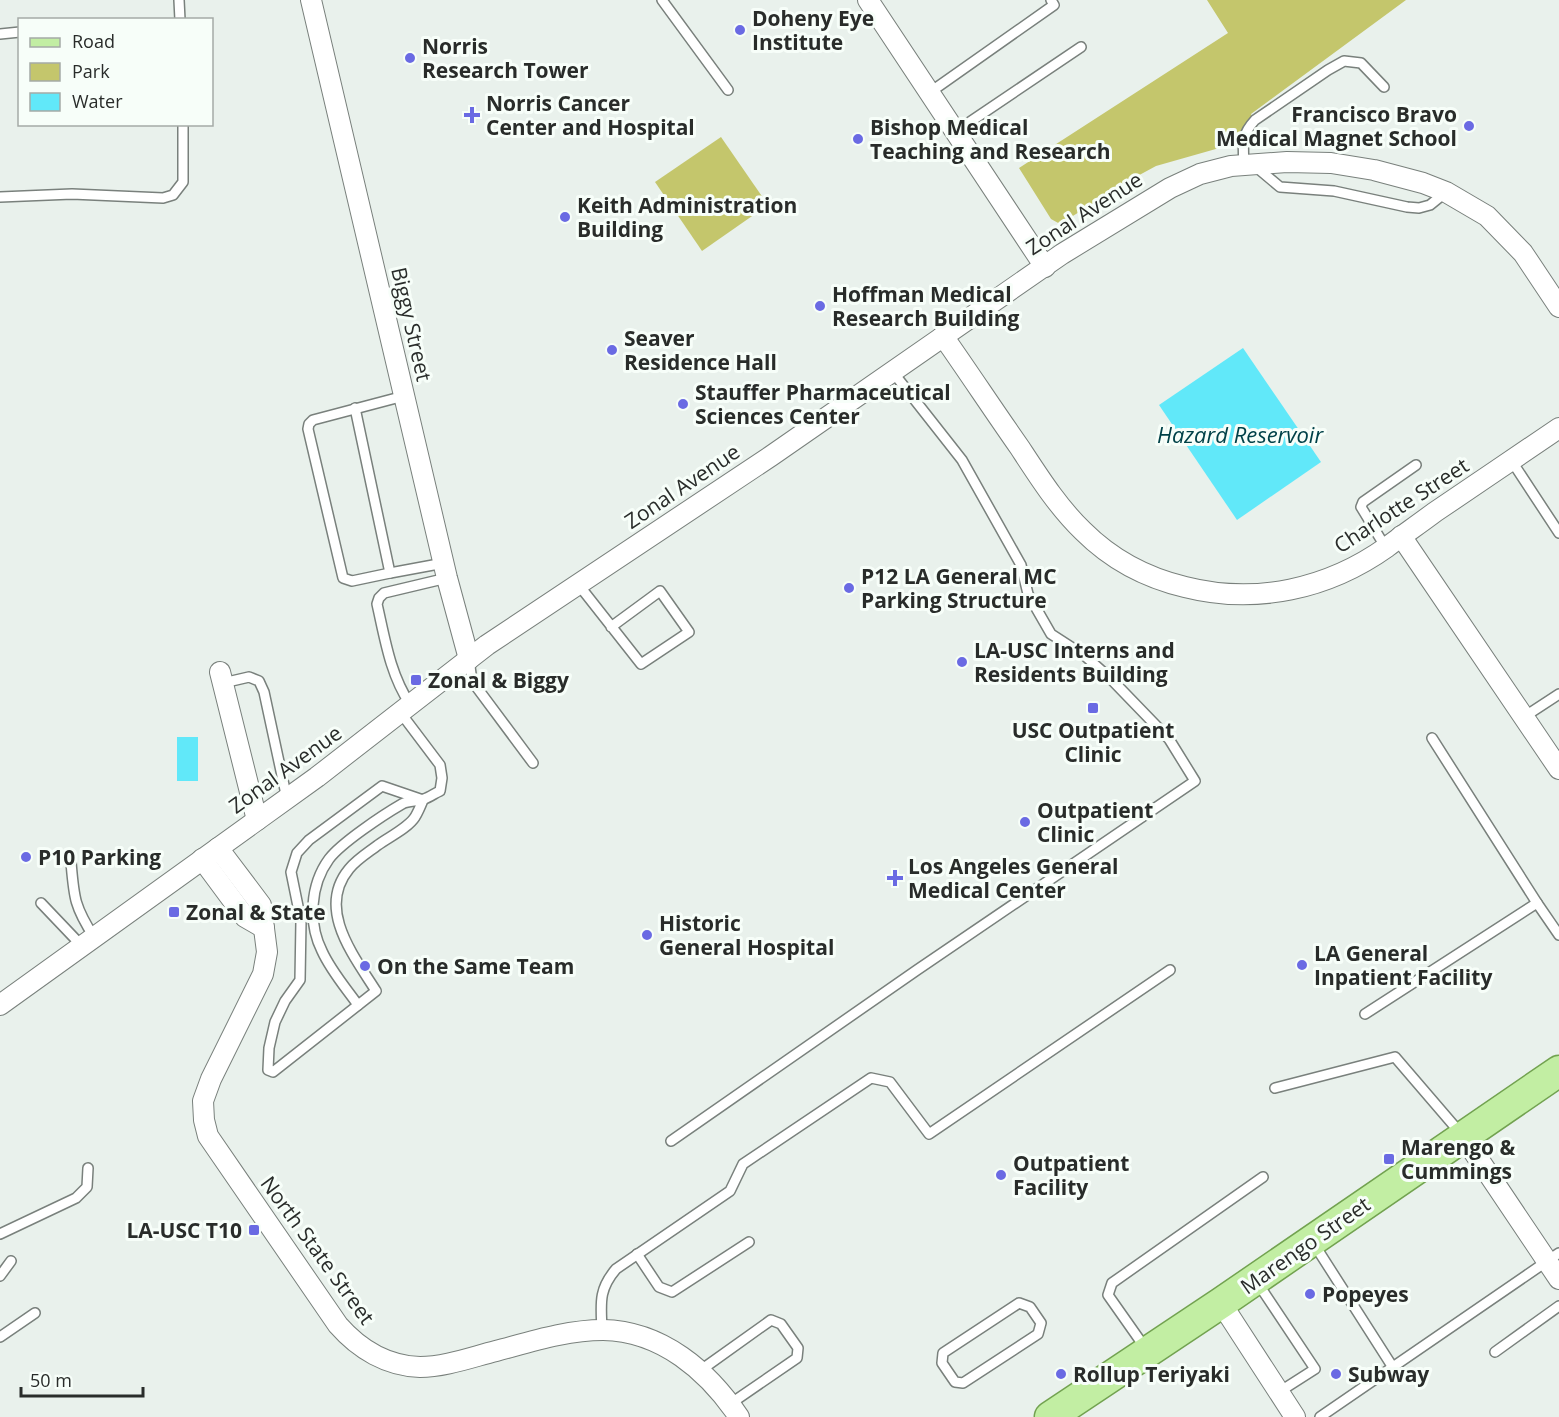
<svg xmlns="http://www.w3.org/2000/svg" width="1559" height="1417" viewBox="0 0 1559 1417" font-family="'Open Sans',sans-serif">
<style>
.green{fill:#c4c66c}
.water{fill:#61e8f9}
.lines{fill:none;stroke-linecap:round;stroke-linejoin:round}
.service-casing{stroke:#79807c;stroke-width:12}
.minor-casing{stroke:#79807c;stroke-width:22}
.primary-casing{stroke:#72a250;stroke-width:33}
.service{stroke:#fff;stroke-width:9}
.minor{stroke:#fff;stroke-width:20}
.primary{stroke:#c2eea3;stroke-width:30}
.poi-dot{fill:#6a6ae3;stroke:#f7fef9;stroke-width:2}
.labels{text-anchor:middle;dominant-baseline:central;stroke-width:6;stroke-linejoin:round;paint-order:stroke}
.poi-label{font-size:21px;font-weight:bold;fill:#292c2a;stroke:#f7fef9;text-anchor:start}
.street-label{font-size:21px;fill:#292c2a;stroke:#f7fef9}
.water-label{font-size:22px;font-style:italic;fill:#004148;stroke:#f7fef9}
</style>
<rect width="100%" height="100%" fill="#e9f1ec"/>
<!-- green -->
<g class="green">
<path d="M1207 0H1406L1251 114 1258 130 1251 139 1156 166 1132 179 1060 224 1051 219 1019 168 1228 33Z"/>
<path d="M721 137 768 205 702 251 655 182Z"/>
</g>
<!-- water -->
<g class="water">
<path d="M1243 348 1321 462 1237 520 1159 405Z"/>
<rect x="177" y="737" width="21" height="44"/>
</g>
<g class="lines">
<defs>
<g id="service">
<path d="M179 0 180 20"/>
<path d="M662 0 728 90"/>
<path d="M0 34 20 32"/>
<path d="M929 93 1054 5 1051 0"/>
<path d="M955 132 1081 47"/>
<path d="M1244 164C1243 144 1241 135 1255 120L1328 70 1344 61 1361 63 1384 87"/>
<path d="M1255 166 1280 187 1334 191 1407 207 1419 208 1430 205 1446 192"/>
<path d="M0 197 72 194 163 198 173 195 183 182V124"/>
<path d="M355 408 390 573 444 563"/>
<path d="M1511 460 1559 533"/>
<path d="M1386 548 1361 507 1363 502 1416 465"/>
<path d="M390 573 352 581 343 578 308 429 309 424 313 420 404 396"/>
<path d="M578 584 641 664 689 632 660 591 611 627"/>
<path d="M469 659 472 681 533 763"/>
<path d="M223 683 249 677 259 681 264 692 287 799"/>
<path d="M410 704C390 674 385 639 377 604L379 598 384 593 447 578"/>
<path d="M1524 717 1559 694"/>
<path d="M1432 738 1537 903"/>
<path d="M382 786 423 800C421 805 418 812 415 817 408 828 389 837 378 845 369 852 357 859 349 869 316 909 354 956 376 991L273 1072 268 1070 269 1048 275 1022 285 1001 300 980 301 921 291 872 297 853 309 840Z"/>
<path d="M71 862C74 897 74 906 94 937"/>
<path d="M41 903 81 945"/>
<path d="M358 1005C346 988 331 971 322 951 308 923 310 885 329 859 341 843 383 815 402 804 409 800 417 802 424 799 430 797 435 793 440 791L442 778 440 765 400 712"/>
<path d="M1365 1014 1537 903 1559 935"/>
<path d="M1275 1088 1395 1057 1462 1135"/>
<path d="M671 1141 917 970 1195 781 1169 739 1111 679 1085 656 1051 634 1028 594 1021 565 962 460 892 371"/>
<path d="M0 1234 76 1198 87 1187 88 1168"/>
<path d="M1314 1244 1392 1366"/>
<path d="M637 1254 659 1287 672 1292 749 1242"/>
<path d="M0 1276 11 1261"/>
<path d="M1257 1282 1315 1369 1279 1392"/>
<path d="M1019 1303 1030 1307 1041 1323 1038 1334 963 1383 955 1382 942 1363 943 1353Z"/>
<path d="M602 1330C601 1304 598 1290 616 1269L730 1191 743 1164 871 1078 890 1082 929 1134 1170 970"/>
<path d="M0 1337 35 1313"/>
<path d="M1146 1349 1108 1295 1112 1283 1263 1177"/>
<path d="M1495 1352 1559 1306"/>
<path d="M701 1370 771 1320 781 1324 798 1348 797 1358 730 1404"/>
<path d="M1320 1417 1559 1253"/>
</g>
<g id="minor">
<path d="M311 0 447 578 469 659"/>
<path d="M868 0 1045 267"/>
<path d="M943 336C969 373 994 411 1020 448 1039 477 1058 507 1083 531 1111 559 1147 578 1185 587 1256 605 1328 589 1387 547 1403 535 1419 524 1435 512 1476 484 1518 456 1559 428"/>
<path d="M1401 536 1559 769"/>
<path d="M220 672 257 820"/>
<path d="M218 848 261 905 267 952 263 974 211 1079 203 1101 204 1120 208 1136 338 1325C359 1349 387 1366 420 1367 445 1367 472 1357 496 1351 530 1342 567 1330 603 1330 662 1331 708 1371 739 1417"/>
<path d="M202 859 245 917 264 928"/>
<path d="M0 1005 317 777 487 645 771 456 1062 254 1170 188 1200 174 1231 166 1287 162 1331 163 1374 170 1423 183 1446 192 1487 216 1523 253 1559 307"/>
<path d="M1463 1136 1559 1279"/>
<path d="M1221 1303 1295 1417"/>
</g>
<path id="primary" d="M1050 1417 1221 1303 1559 1071"/>
</defs>
<!-- service casing -->
<use href="#service" class="service-casing"/>
<!-- minor casing -->
<use href="#minor" class="minor-casing"/>
<!-- primary casing -->
<use href="#primary" class="primary-casing"/>
<!-- service -->
<use href="#service" class="service"/>
<!-- minor -->
<use href="#minor" class="minor"/>
<!-- primary -->
<use href="#primary" class="primary"/>
</g>
<!-- markers -->
<g class="poi-dot">
<circle cx="740" cy="30" r="6"/>
<circle cx="410" cy="58" r="6"/>
<path d="M469 106h6v6h6v6h-6v6h-6v-6h-6v-6h6z"/>
<circle cx="1469" cy="126" r="6"/>
<circle cx="858" cy="139" r="6"/>
<circle cx="565" cy="217" r="6"/>
<circle cx="820" cy="306" r="6"/>
<circle cx="612" cy="350" r="6"/>
<circle cx="683" cy="404" r="6"/>
<circle cx="849" cy="588" r="6"/>
<circle cx="962" cy="662" r="6"/>
<rect x="410" y="674" width="12" height="12" rx="3"/>
<rect x="1087" y="702" width="12" height="12" rx="3"/>
<circle cx="1025" cy="822" r="6"/>
<circle cx="26" cy="857" r="6"/>
<path d="M892 869h6v6h6v6h-6v6h-6v-6h-6v-6h6z"/>
<rect x="168" y="906" width="12" height="12" rx="3"/>
<circle cx="647" cy="935" r="6"/>
<circle cx="1302" cy="965" r="6"/>
<circle cx="365" cy="966" r="6"/>
<rect x="1383" y="1153" width="12" height="12" rx="3"/>
<circle cx="1001" cy="1175" r="6"/>
<rect x="248" y="1224" width="12" height="12" rx="3"/>
<circle cx="1310" cy="1294" r="6"/>
<circle cx="1061" cy="1374" r="6"/>
<circle cx="1336" cy="1374" r="6"/>
</g>
<g class="labels">
<!-- poi labels -->
<g class="poi-label">
<text x="752" y="18">Doheny Eye<tspan x="752" dy="24">Institute</tspan></text>
<text x="422" y="46">Norris<tspan x="422" dy="24">Research Tower</tspan></text>
<text x="486" y="103">Norris Cancer<tspan x="486" dy="24">Center and Hospital</tspan></text>
<text x="1457" y="114" text-anchor="end">Francisco Bravo<tspan x="1457" dy="24">Medical Magnet School</tspan></text>
<text x="870" y="127">Bishop Medical<tspan x="870" dy="24">Teaching and Research</tspan></text>
<text x="577" y="205">Keith Administration<tspan x="577" dy="24">Building</tspan></text>
<text x="832" y="294">Hoffman Medical<tspan x="832" dy="24">Research Building</tspan></text>
<text x="624" y="338">Seaver<tspan x="624" dy="24">Residence Hall</tspan></text>
<text x="695" y="392">Stauffer Pharmaceutical<tspan x="695" dy="24">Sciences Center</tspan></text>
<text x="861" y="576">P12 LA General MC<tspan x="861" dy="24">Parking Structure</tspan></text>
<text x="974" y="650">LA-USC Interns and<tspan x="974" dy="24">Residents Building</tspan></text>
<text x="428" y="680">Zonal &amp; Biggy</text>
<text x="1093" y="730" text-anchor="middle">USC Outpatient<tspan x="1093" dy="24">Clinic</tspan></text>
<text x="1037" y="810">Outpatient<tspan x="1037" dy="24">Clinic</tspan></text>
<text x="38" y="857">P10 Parking</text>
<text x="908" y="866">Los Angeles General<tspan x="908" dy="24">Medical Center</tspan></text>
<text x="186" y="912">Zonal &amp; State</text>
<text x="659" y="923">Historic<tspan x="659" dy="24">General Hospital</tspan></text>
<text x="1314" y="953">LA General<tspan x="1314" dy="24">Inpatient Facility</tspan></text>
<text x="377" y="966">On the Same Team</text>
<text x="1401" y="1147">Marengo &amp;<tspan x="1401" dy="24">Cummings</tspan></text>
<text x="1013" y="1163">Outpatient<tspan x="1013" dy="24">Facility</tspan></text>
<text x="242" y="1230" text-anchor="end">LA-USC T10</text>
<text x="1322" y="1294">Popeyes</text>
<text x="1073" y="1374">Rollup Teriyaki</text>
<text x="1348" y="1374">Subway</text>
</g>
<!-- street labels -->
<g class="street-label">
<text transform="translate(1084 213) rotate(-33)">Zonal Avenue</text>
<text transform="translate(412 324) rotate(77)">Biggy Street</text>
<text transform="translate(682 486) rotate(-34)">Zonal Avenue</text>
<text transform="translate(1401 505) rotate(-33)">Charlotte Street</text>
<text transform="translate(285 769) rotate(-36)">Zonal Avenue</text>
<text transform="translate(1305 1245) rotate(-35)">Marengo Street</text>
<text transform="translate(318 1250) rotate(54)">North State Street</text>
</g>
<!-- water labels -->
<g class="water-label">
<text x="1240" y="434">Hazard Reservoir</text>
</g>
</g>
<!-- legend -->
<rect x="18" y="18" width="195" height="108" fill="#f7fef9" stroke="#a5aaa6" stroke-width="1.5"/>
<rect x="30" y="38" width="30" height="9" fill="#c2eea3" stroke="#a5aaa6" stroke-width="1.5"/>
<text x="72" y="48" font-size="18" fill="#292c2a">Road</text>
<rect x="30" y="63" width="30" height="18" fill="#c4c66c" stroke="#a5aaa6" stroke-width="1.5"/>
<text x="72" y="78" font-size="18" fill="#292c2a">Park</text>
<rect x="30" y="93" width="30" height="18" fill="#61e8f9" stroke="#a5aaa6" stroke-width="1.5"/>
<text x="72" y="108" font-size="18" fill="#292c2a">Water</text>
<!-- scale -->
<path d="M21 1387v9h122v-9" fill="none" stroke="#292c2a" stroke-width="3"/>
<text x="30" y="1387" font-size="18" fill="#292c2a" stroke="#f7fef9" stroke-width="4.5" paint-order="stroke">50 m</text>
</svg>
